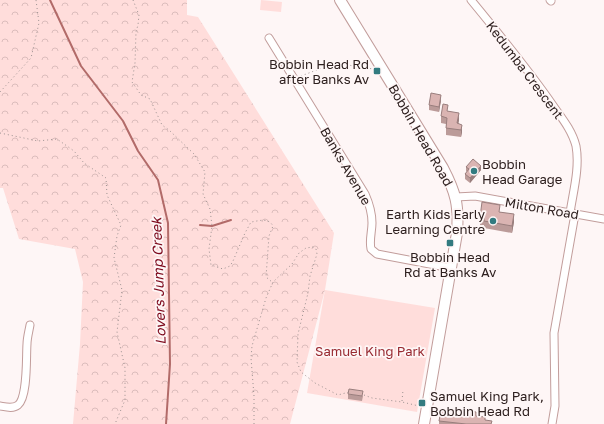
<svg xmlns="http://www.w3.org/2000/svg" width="604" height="424" viewBox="0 0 604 424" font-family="'Golos Text',sans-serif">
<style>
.forest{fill:url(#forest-crowns)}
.park{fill:#ffdddb}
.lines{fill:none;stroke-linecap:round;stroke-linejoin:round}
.stream{stroke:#b26b69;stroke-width:2}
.street-casing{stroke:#c29d9b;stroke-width:9}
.secondary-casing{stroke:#c29d9b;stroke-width:12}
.path{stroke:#9b9190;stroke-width:1;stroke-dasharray:1 3;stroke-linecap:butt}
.street{stroke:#fff;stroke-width:7}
.secondary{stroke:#fff;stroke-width:10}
.wall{fill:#bb9b99}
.shaded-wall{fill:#997e7d}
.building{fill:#dab4b2;stroke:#997e7d}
.poi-dot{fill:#327b80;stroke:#fef6f6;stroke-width:1.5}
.labels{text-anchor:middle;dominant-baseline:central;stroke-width:3.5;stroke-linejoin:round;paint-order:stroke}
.poi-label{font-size:13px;fill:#2e201f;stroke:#fef6f6;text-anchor:end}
.street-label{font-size:13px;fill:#2e201f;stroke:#fef6f6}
.park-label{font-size:13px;fill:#982a31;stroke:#fef6f6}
.water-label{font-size:14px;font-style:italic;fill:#7d091c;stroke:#fef6f6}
</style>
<defs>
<pattern id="forest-crowns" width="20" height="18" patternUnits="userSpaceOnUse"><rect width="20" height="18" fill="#ffdddb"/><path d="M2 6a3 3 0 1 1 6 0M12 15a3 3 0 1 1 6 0" fill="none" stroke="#dbbdbc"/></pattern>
</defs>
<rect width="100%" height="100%" fill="#fef6f6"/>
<!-- forest -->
<path class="forest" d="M0 0H187V15L198 17 334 233 325 290 290 424H73L80 344 83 282 75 249 19 239 3 188H0Z"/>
<!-- park -->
<g class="park">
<path d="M261 0 282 2 281 12 260 10Z"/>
<path d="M325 290 435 308 417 412 307 393Z"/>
</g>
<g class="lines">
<!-- stream -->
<g class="stream">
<path d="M50 0 81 66 123 121 138 151 158 180 168 223 170 364 166 424"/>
<path d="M200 225 212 226 231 220"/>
</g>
<defs>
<g id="street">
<path d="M471 0C499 34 527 68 552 104 561 117 572 130 576 146 580 168 573 192 570 213"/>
<path d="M550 0 551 1"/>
<path d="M269 38 365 194C369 203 372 212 372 223 372 232 369 240 371 249L377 254 451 268"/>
<path d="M456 197 475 196 604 219"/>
<path d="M0 406C6 407 13 409 18 405 28 397 26 357 27 344 27 338 29 331 30 325"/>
<path d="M552 424 555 406 554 333 575 214"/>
</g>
<path id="secondary" d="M340 0 443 168C456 193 459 205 457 233L424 424"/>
</defs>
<!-- street casing -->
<use href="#street" class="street-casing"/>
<!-- secondary casing -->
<use href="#secondary" class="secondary-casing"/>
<!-- path -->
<g class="path">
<path d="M133 0 139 15 138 25 136 32 135 63 132 82 141 95 150 99 162 125 169 130 194 154 205 172 203 194 210 209 212 226 209 249 211 265 223 269 230 266 233 261 245 233 251 222C259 221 268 217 273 226L269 236 266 277 272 282"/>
<path d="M301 76 335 63 373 69"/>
<path d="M0 92 31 58 39 23 36 0"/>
<path d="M0 133 38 141 57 139 74 151 84 163 106 178 107 195 121 225 117 236 114 258 122 290 117 332 125 368V400L115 424"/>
<path d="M364 395 372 398 402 402 419 406"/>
<path d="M402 401 403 390"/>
<path d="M254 424V396L251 358 252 346 266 298 273 282 292 264 299 253 306 248 313 247 316 249 317 254 310 276 308 293 298 334 297 362 301 372 315 383 338 395 349 392"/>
</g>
<!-- street -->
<use href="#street" class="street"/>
<!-- secondary -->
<use href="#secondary" class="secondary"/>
</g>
<!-- wall -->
<g class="wall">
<path d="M441 100 439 112 429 110V105Z"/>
<path d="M448 111 459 120 458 124 462 132 461 137 446 135V124L441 123V116Z"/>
<path d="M466 167 481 170 470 183 465 179V174L467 172 466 171Z"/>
<path d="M500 212 514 222 512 233 484 228V225H480V217Z"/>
<path d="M348 394 363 396 362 401 348 399Z"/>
<path d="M450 414 470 416H476L492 424H439V421Z"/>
</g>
<!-- shaded-wall -->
<g class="shaded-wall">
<path d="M441 95V100L439 112V107Z"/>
<path d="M459 113V120L457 130V123Z"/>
<path d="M462 125V132L461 137V130Z"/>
<path d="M481 166V170L470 183V178Z"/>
<path d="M514 214V222L512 233V226Z"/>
</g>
<!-- building -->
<g class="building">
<path d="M431 93 441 95 439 107 429 105Z"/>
<path d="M443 104 448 105 447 111 459 113 457 123 462 125 461 130 446 128 447 118 441 116Z"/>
<path d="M473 159 481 166 470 178 465 174 469 169 466 167Z"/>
<path d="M482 202 500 205 499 212 514 214 512 226 484 221V218L480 217Z"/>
<path d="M349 389 363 391 362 396 348 394Z"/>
<path d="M441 410 450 411 449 414 470 416 471 411 476 412V416L485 417V420L492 421 491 424H466L439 421Z"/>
</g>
<!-- markers -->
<g class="poi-dot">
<rect x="373" y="67" width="8" height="8" rx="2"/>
<circle cx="474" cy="171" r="4"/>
<circle cx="493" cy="221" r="4"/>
<rect x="446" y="239" width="8" height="8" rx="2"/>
<rect x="418" y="399" width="8" height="8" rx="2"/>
</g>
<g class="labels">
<!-- poi labels -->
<g class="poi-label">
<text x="369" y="64">Bobbin Head Rd<tspan x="369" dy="15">after Banks Av</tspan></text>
<text x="482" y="164" text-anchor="start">Bobbin<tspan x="482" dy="15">Head Garage</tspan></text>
<text x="485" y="214">Earth Kids Early<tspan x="485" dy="15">Learning Centre</tspan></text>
<text x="450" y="257" text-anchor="middle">Bobbin Head<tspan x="450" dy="15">Rd at Banks Av</tspan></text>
<text x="430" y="396" text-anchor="start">Samuel King Park,<tspan x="430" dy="15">Bobbin Head Rd</tspan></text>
</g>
<!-- street labels -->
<g class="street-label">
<text transform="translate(525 70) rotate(53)">Kedumba Crescent</text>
<text transform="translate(421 135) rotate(60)">Bobbin Head Road</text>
<text transform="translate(346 166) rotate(60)">Banks Avenue</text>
<text transform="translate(542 208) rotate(10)">Milton Road</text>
</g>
<!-- park labels -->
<g class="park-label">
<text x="370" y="351">Samuel King Park</text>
</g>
<!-- water labels -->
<g class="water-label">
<text transform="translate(158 281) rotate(-92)">Lovers Jump Creek</text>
</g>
</g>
</svg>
